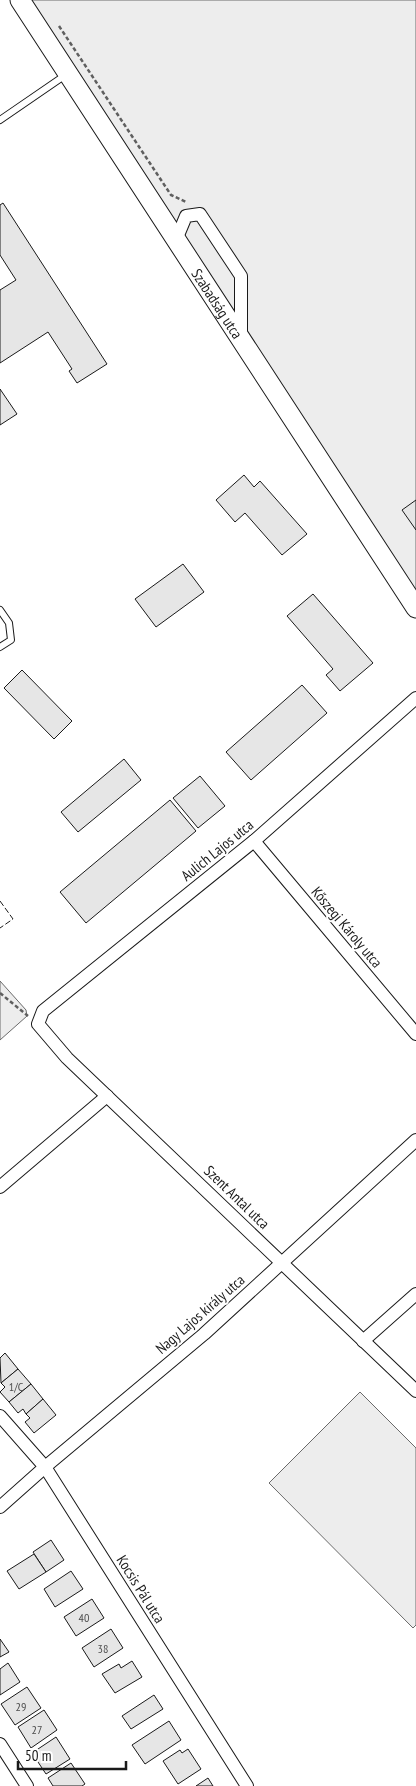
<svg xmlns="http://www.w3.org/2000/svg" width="416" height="1786" viewBox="0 0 416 1786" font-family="'PT Sans Narrow',sans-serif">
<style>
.green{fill:#ededed;stroke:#6a6a6a}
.building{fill:#e6e6e6;stroke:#1a1a1a}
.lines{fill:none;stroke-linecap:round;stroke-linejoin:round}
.service-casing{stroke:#1a1a1a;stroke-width:8}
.minor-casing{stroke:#1a1a1a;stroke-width:14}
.secondary-casing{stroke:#1a1a1a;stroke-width:21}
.path{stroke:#5f5f5f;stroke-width:2.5;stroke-dasharray:4 2.5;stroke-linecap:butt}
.service{stroke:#fff;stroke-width:6}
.minor{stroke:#fff;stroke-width:12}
.secondary{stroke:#fff;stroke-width:19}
.fence{stroke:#1a1a1a;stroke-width:1;stroke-dasharray:6 2.5;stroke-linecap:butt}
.labels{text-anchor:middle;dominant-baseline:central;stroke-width:4;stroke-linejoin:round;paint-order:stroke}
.number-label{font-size:12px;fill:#4d4d4d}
.street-label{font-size:15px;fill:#1a1a1a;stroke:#fff}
</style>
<rect width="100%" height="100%" fill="#fff"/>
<!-- green -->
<g class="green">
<path d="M26 0H416V592Z"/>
<path d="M0 981 26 1010 27 1016 0 1040Z"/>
<path d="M360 1392 416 1448V1625L413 1628 269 1483Z"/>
</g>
<!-- building -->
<g class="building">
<path d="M3 203 107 364 77 383 69 371 72 369 48 332 0 363V290L16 280 0 255V205Z"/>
<path d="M0 389 17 414 0 425Z"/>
<path d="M244 475 254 487 260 481 307 534 282 555 245 513 235 522 216 500Z"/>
<path d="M416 500V530L402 510Z"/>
<path d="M183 564 204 592 156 627 135 599Z"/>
<path d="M313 594 373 663 340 691 326 675 333 669 287 616Z"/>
<path d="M22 670 72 721 54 739 4 688Z"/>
<path d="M302 685 327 713 251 780 226 752Z"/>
<path d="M124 759 141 780 78 832 61 812Z"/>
<path d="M200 776 225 806 198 828 173 798Z"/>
<path d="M170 800 196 831 86 923 60 892Z"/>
<path d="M5 1353 18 1369 1 1383 0 1358Z"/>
<path d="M18 1369 31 1384 9 1402 0 1392 5 1387 1 1383Z"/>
<path d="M31 1384 43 1399 26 1414 23 1409 18 1413 9 1402Z"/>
<path d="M43 1399 56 1415 34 1433 25 1422 30 1418 26 1414Z"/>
<path d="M51 1540 64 1560 46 1572 33 1552Z"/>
<path d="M34 1554 46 1572 19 1589 7 1571Z"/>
<path d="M71 1571 83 1589 55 1607 44 1589Z"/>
<path d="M92 1599 104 1618 76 1636 64 1617Z"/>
<path d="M111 1629 123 1648 94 1667 82 1648Z"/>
<path d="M0 1639 9 1652 0 1657Z"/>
<path d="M132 1661 142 1677 115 1693 102 1674 119 1664 121 1668Z"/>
<path d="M8 1663 20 1682 0 1695V1669Z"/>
<path d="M27 1687 41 1708 15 1725 1 1704Z"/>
<path d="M154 1695 163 1709 131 1729 122 1716Z"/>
<path d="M44 1710 57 1730 31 1748 18 1727Z"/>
<path d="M169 1721 181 1740 145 1764 132 1745Z"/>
<path d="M56 1737 70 1759 46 1774 32 1753Z"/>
<path d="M188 1749 201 1769 178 1784 163 1761 180 1750 182 1753Z"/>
<path d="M71 1763 85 1784 82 1786H53L48 1778Z"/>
<path d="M208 1778 213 1786H196Z"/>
</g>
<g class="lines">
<defs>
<g id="service">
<path d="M0 120 67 74"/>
<path d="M0 610 9 623 11 640 0 647"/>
</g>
<g id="minor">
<path d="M176 240 186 216 200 214 241 276V340"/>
<path d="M416 698 254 841 43 1011 38 1024 67 1058 416 1391"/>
<path d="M254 841 416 1034"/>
<path d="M0 1187 107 1096"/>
<path d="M363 1341 416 1294"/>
<path d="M0 1416 45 1467 247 1786"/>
<path d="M0 1507 45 1467 204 1334 416 1140"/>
<path d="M0 1744 27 1786"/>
</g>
<g id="secondary">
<path id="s1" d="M20 0 416 608"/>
</g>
</defs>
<!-- service casing -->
<use href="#service" class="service-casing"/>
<!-- minor casing -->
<use href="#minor" class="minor-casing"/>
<!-- secondary casing -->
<use href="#secondary" class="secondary-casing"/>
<!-- path -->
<g class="path">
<path d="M59 26 171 195 186 202"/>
<path d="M0 993 28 1016"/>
</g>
<!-- service -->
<use href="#service" class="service"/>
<!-- minor -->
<use href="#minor" class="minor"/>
<!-- secondary -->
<use href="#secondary" class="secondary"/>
<!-- fence -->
<path class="fence" d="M0 901 13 919 0 928"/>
</g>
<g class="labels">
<!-- number labels -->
<g class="number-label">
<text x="16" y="1386">1/C</text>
<text x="84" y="1617">40</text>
<text x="103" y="1648">38</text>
<text x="21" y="1706">29</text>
<text x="37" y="1729">27</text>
</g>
<!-- street labels -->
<g class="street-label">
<text stroke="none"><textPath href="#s1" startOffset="362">Szabadság utca</textPath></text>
<text transform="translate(217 850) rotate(-39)">Aulich Lajos utca</text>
<text transform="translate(347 927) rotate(50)">Kőszegi Károly utca</text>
<text transform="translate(237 1197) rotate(44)">Szent Antal utca</text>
<text transform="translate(200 1314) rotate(-41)">Nagy Lajos király utca</text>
<text transform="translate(141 1589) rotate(58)">Kocsis Pál utca</text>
</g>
</g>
<!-- scale -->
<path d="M18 1761v8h108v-8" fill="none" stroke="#1a1a1a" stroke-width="2.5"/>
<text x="25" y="1761" font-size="15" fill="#1a1a1a" stroke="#ffffff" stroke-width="4" paint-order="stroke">50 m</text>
</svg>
